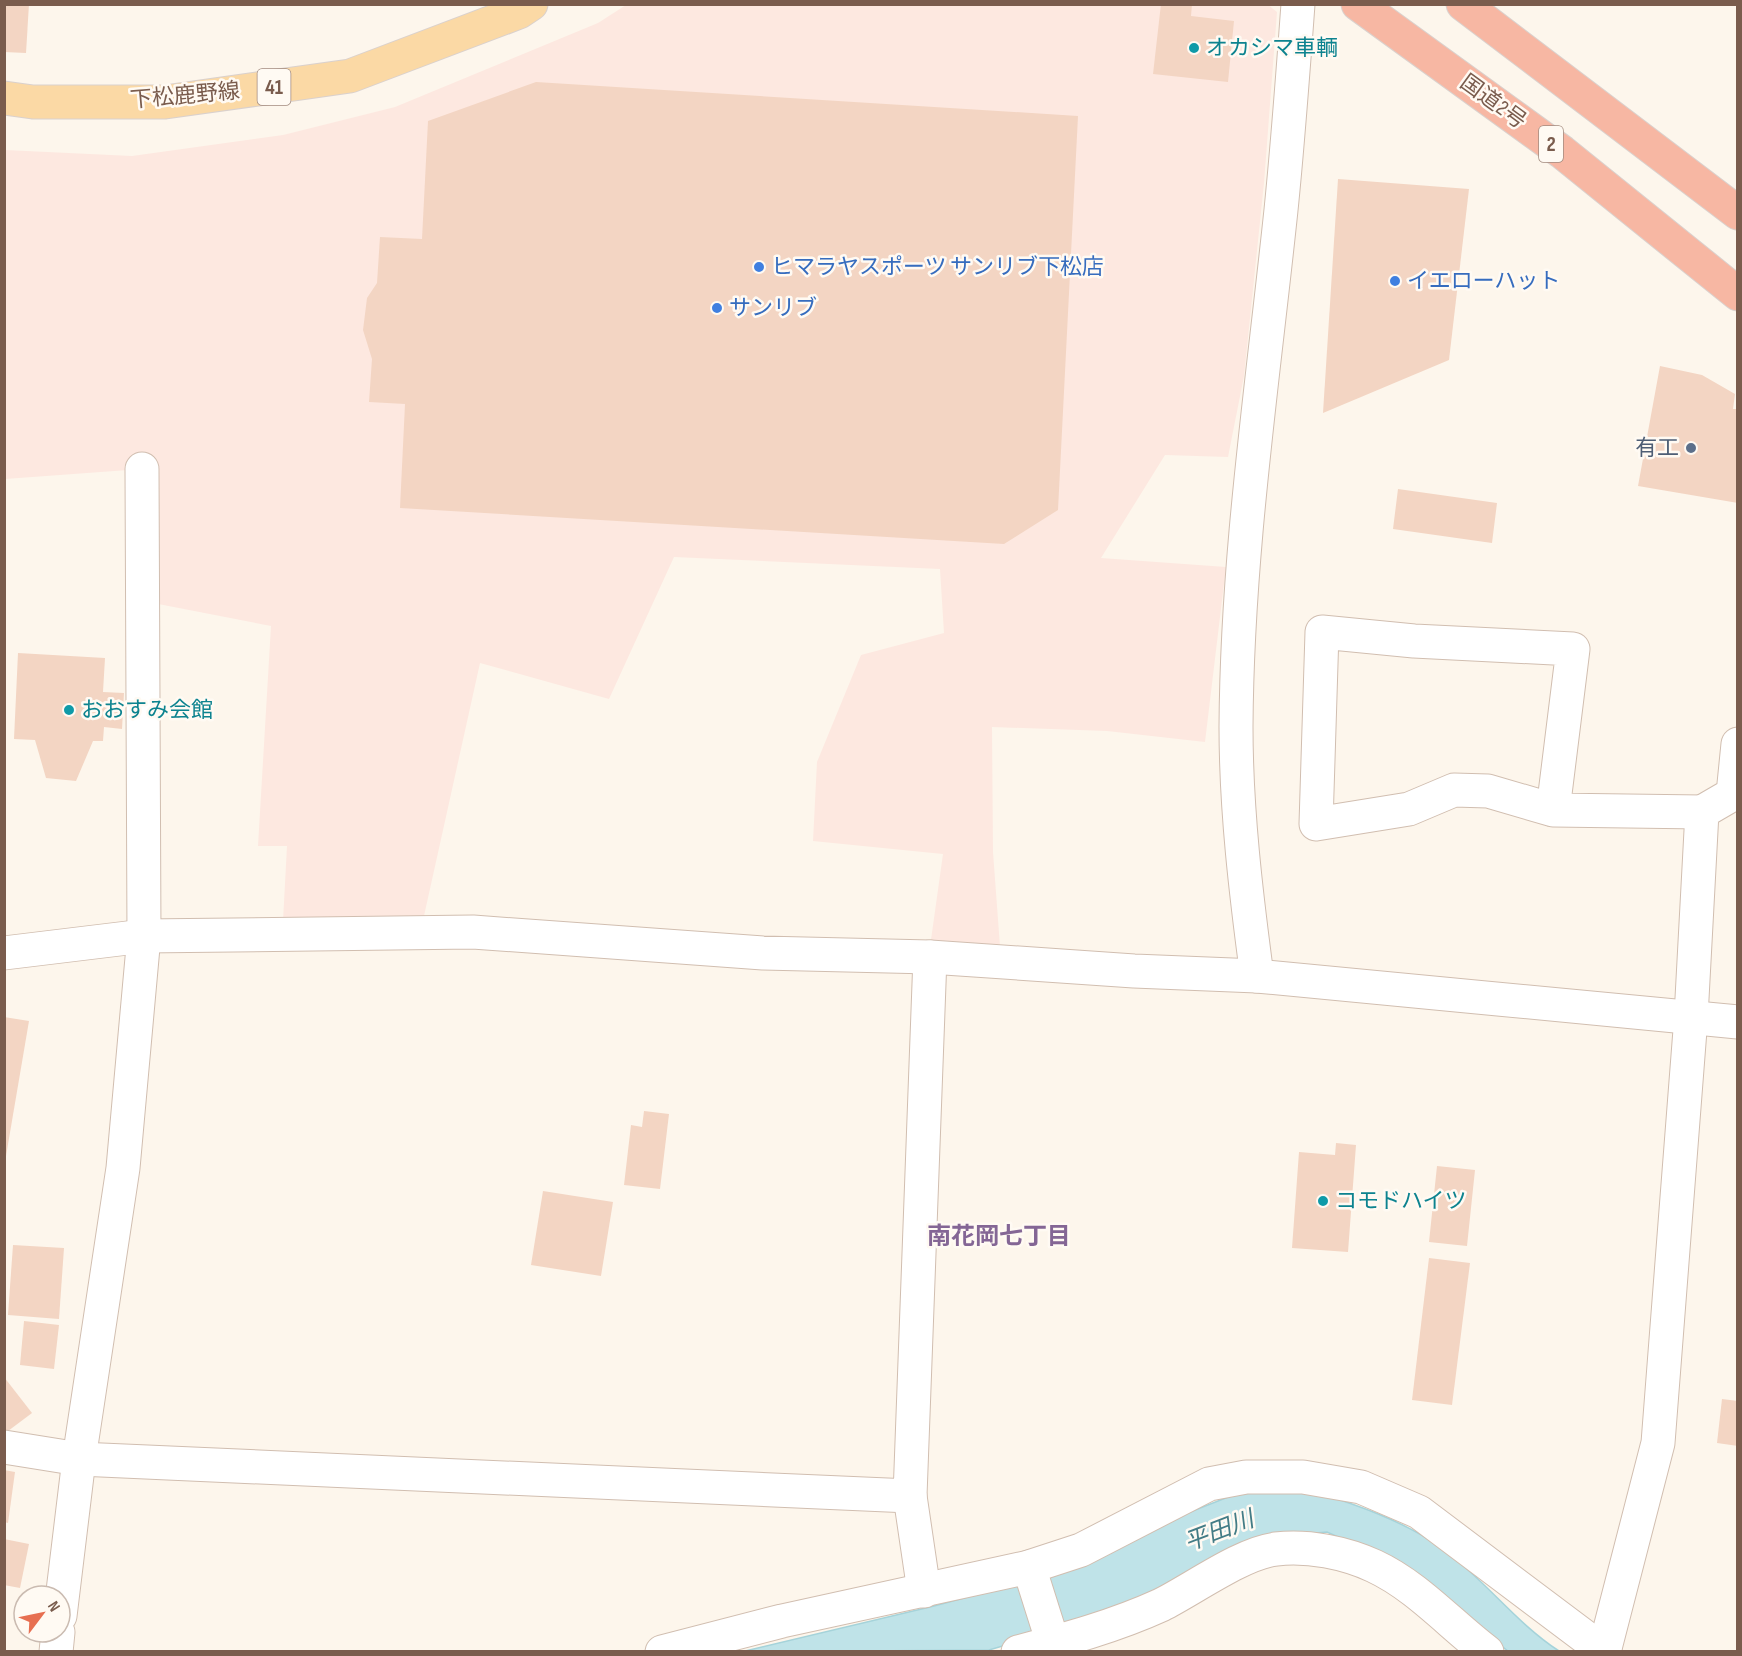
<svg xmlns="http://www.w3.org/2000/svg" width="1742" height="1656" viewBox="0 0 1742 1656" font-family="'Sofia Sans Condensed','Noto Sans JP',sans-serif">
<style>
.commercial{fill:#fde8e0}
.water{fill:#bfe3e8;stroke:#a5d3da;stroke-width:1.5}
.building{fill:#f3d5c3}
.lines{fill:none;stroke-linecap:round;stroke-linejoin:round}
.street-casing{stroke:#d1beb0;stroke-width:35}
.primary-casing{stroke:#dad1cd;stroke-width:35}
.highway-casing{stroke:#dad1cd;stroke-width:35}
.street{stroke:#fff;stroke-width:33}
.primary{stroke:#fbd9a5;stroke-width:33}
.highway{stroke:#f7b7a3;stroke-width:33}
.culture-dot{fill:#0f9aa8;stroke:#fffaf3;stroke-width:2}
.shop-dot{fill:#3f7fe0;stroke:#fffaf3;stroke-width:2}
.service-dot{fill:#5c6f8a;stroke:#fffaf3;stroke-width:2}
.labels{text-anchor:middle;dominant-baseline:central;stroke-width:5;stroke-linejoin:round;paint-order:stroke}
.shield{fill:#fffaf3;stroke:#a28b7f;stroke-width:1.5}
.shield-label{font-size:21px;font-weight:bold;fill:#7a5c4d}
.culture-label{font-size:22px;fill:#0d838f;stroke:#fffaf3;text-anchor:start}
.street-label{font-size:22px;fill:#7a5c4d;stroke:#fffaf3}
.shop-label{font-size:22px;fill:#366cbe;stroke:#fffaf3;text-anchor:start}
.service-label{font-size:22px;fill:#4e5e75;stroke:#fffaf3;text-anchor:end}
.neighbourhood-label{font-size:24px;font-weight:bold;fill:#846695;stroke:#fffaf3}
.water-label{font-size:24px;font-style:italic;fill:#437c86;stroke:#fffaf3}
</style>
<rect width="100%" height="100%" fill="#fdf6ec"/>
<!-- commercial -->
<path class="commercial" d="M1267 4 1277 12 1264 183 1244 376 1228 457 1165 455 1101 558 1226 567 1205 742 1107 731 992 727 993 852 1001 960 929 954 943 854 813 841 817 762 861 655 944 633 940 569 674 557 609 699 480 663 422 925 283 921 287 846H258L271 626 148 602 142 469 5 479V150L132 156 283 135 395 107 598 23 626 5Z"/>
<!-- water -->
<path class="water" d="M1310 1490C1354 1504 1405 1521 1443 1549 1485 1580 1516 1623 1559 1651H1508L1392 1561 1327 1532 1257 1538 1147 1599 1085 1622 989 1650 741 1652 934 1606 1077 1568 1167 1521 1241 1492Z"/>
<!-- building -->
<g class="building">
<path d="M4 4H29L26 53 4 52Z"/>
<path d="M1161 4H1192L1191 16 1234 21 1228 82 1153 74Z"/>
<path d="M536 82 1078 116 1058 510 1004 544 400 508 405 404 369 402 372 359 363 330 367 298 377 283 380 237 422 239 428 121Z"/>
<path d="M1338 179 1469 189 1449 360 1323 413Z"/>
<path d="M1660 366 1702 375 1735 394 1733 409H1738V503L1638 486Z"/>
<path d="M1398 489 1497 503 1492 543 1393 529Z"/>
<path d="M18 653 105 658 103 692 124 693 122 729 104 727 103 741H93L76 781 46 778 35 740 14 739Z"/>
<path d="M4 1017 29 1021 6 1156H4Z"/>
<path d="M644 1111 669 1114 660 1189 624 1185 631 1125 642 1127Z"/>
<path d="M1336 1143 1356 1145 1348 1252 1292 1248 1299 1152 1335 1155Z"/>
<path d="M1437 1166 1475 1170 1467 1246 1429 1242Z"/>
<path d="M543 1191 613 1202 601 1276 531 1265Z"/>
<path d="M13 1245 64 1248 59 1319 8 1315Z"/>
<path d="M1429 1258 1470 1263 1452 1405 1412 1400Z"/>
<path d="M24 1321 59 1325 54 1369 20 1365Z"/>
<path d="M4 1377 32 1413 4 1434Z"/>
<path d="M1722 1399 1738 1401V1446L1717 1443Z"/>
<path d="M4 1470 15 1472 8 1523 4 1522Z"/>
<path d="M4 1539 29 1544 20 1588 4 1585Z"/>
</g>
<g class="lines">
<defs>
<g id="street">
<path d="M1553 810 1573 649 1414 641 1322 632 1316 824 1409 809 1454 790 1488 791 1553 810 1702 812"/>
<path d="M4 953 144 936 473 932 763 953 930 957 1134 971 1257 976 1738 1022"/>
<path d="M1257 976C1246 894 1236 810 1236 727 1237 553 1263 382 1281 210 1288 141 1293 73 1298 4"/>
<path d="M4 1447 79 1459 910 1496 930 957"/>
<path d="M910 1496 924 1591"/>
<path d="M1029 1567 1053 1643"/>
<path d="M60 1616 79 1459 123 1168 144 936 142 469"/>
<path d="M56 1652 58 1632"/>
<path d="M662 1652 782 1621 1029 1567 1081 1550 1209 1484 1246 1477H1303L1361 1487 1419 1512 1605 1652"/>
<path d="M1018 1652C1067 1639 1115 1626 1161 1605 1193 1589 1242 1553 1276 1549 1308 1545 1346 1553 1374 1566 1417 1586 1450 1624 1487 1652"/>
<path d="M1604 1652 1658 1443 1691 1017 1702 812 1733 794 1738 744"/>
</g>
<path id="primary" d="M4 98 33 102H165L350 76 519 12 531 4"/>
<g id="highway">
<path d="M1358 4 1562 152 1738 294"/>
<path d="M1463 4 1738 213"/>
</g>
</defs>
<!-- street casing -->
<use href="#street" class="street-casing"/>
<!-- primary casing -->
<use href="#primary" class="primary-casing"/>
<!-- highway casing -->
<use href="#highway" class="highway-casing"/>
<!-- street -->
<use href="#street" class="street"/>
<!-- primary -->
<use href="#primary" class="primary"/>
<!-- highway -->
<use href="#highway" class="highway"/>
</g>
<!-- markers -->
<g class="culture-dot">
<circle cx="1194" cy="48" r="6"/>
<circle cx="69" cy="710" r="6"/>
<circle cx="1323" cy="1201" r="6"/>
</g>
<g class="shop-dot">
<circle cx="759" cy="267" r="6"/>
<circle cx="1395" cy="281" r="6"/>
<circle cx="717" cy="308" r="6"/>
</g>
<circle class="service-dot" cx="1691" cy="448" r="6"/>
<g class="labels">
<!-- shield labels -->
<g class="shield">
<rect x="257.5" y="69" width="33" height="36" rx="4.5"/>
<rect x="1539" y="126" width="24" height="36" rx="4.5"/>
</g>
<g class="shield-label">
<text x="274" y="87">41</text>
<text x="1551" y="144">2</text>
</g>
<!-- culture labels -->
<g class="culture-label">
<text x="1206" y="48">オカシマ車輌</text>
<text x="81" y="710">おおすみ会館</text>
<text x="1335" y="1201">コモドハイツ</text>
</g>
<!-- street labels -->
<g class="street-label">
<text transform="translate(185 96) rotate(-5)">下松鹿野線</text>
<text transform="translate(1493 102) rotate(36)">国道2号</text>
</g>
<!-- shop labels -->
<g class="shop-label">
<text x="771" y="267">ヒマラヤスポーツ サンリブ下松店</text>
<text x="1407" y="281">イエローハット</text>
<text x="729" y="308">サンリブ</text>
</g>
<!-- service labels -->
<g class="service-label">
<text x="1679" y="448">有工</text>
</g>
<!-- neighbourhood labels -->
<g class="neighbourhood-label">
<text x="999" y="1236">南花岡七丁目</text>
</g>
<!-- water labels -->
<g class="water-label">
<text transform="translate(1219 1531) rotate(-21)">平田川</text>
</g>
</g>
<!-- border -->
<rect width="1742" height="1656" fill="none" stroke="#7a5c4d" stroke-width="12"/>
<!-- north arrow -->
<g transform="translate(42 1614) rotate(58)"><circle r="28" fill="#fffaf3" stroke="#cabbb1" stroke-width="1.5"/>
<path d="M0-4.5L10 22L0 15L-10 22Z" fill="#e76f51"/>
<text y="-9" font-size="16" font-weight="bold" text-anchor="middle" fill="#7a5c4d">N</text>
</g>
</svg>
